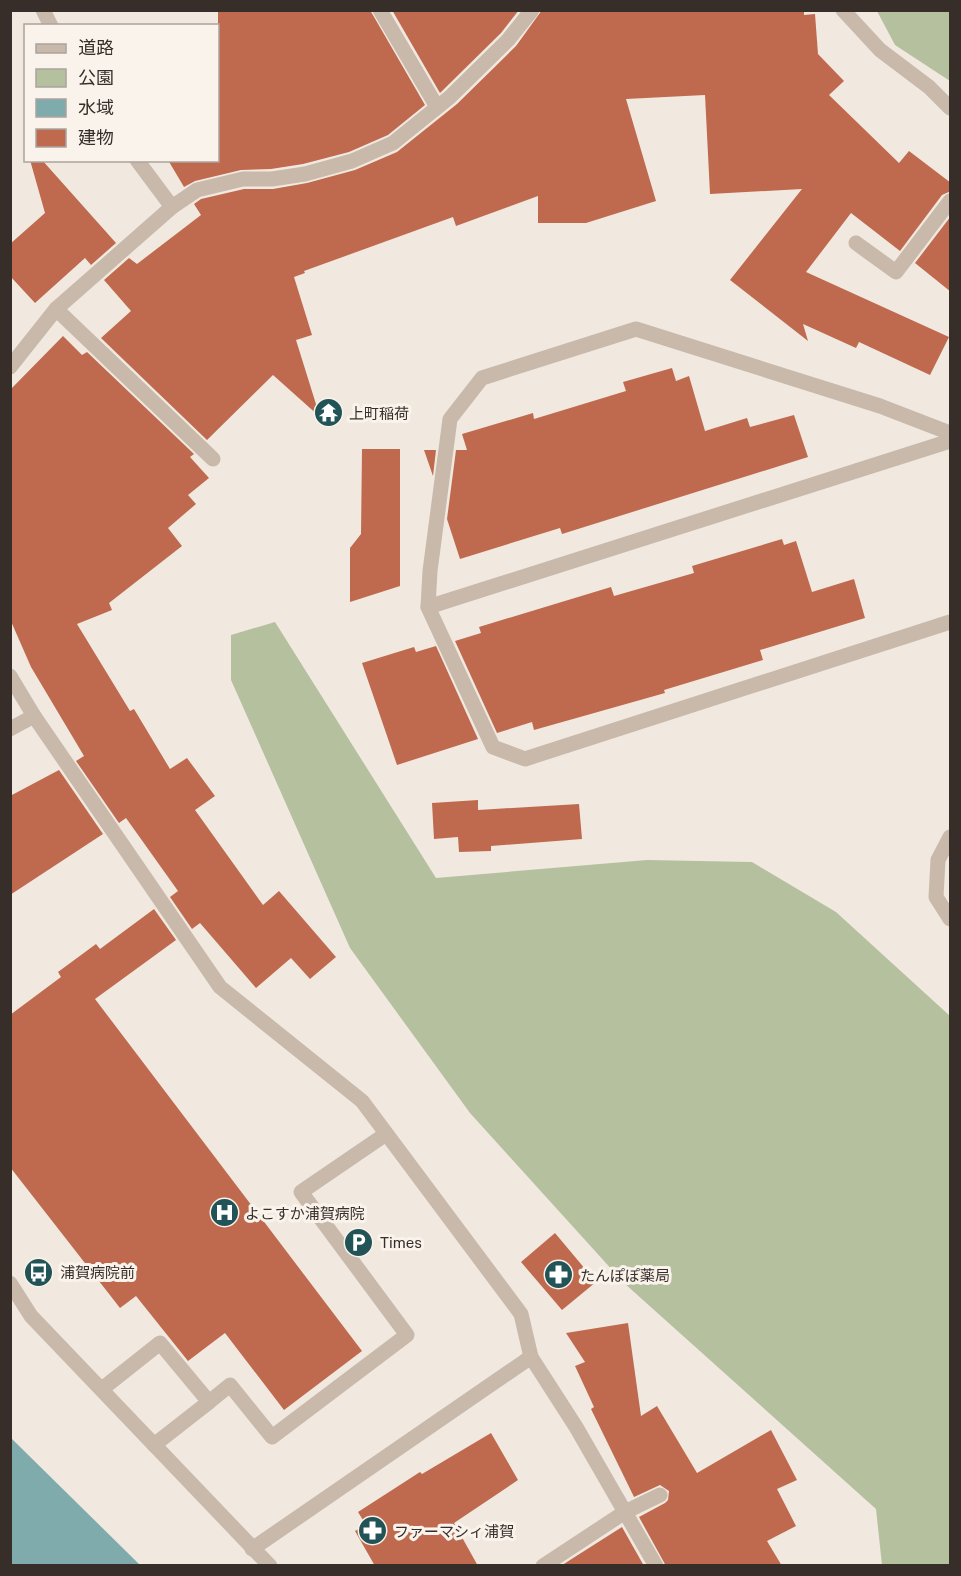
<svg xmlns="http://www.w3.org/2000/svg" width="961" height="1576" viewBox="0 0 961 1576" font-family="'Public Sans','Noto Sans JP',sans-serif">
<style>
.green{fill:#b5c09f}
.water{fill:#7fabad}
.building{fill:#bf6a4f}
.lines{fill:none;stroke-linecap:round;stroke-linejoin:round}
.minor{stroke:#c9b9ab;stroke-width:15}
.labels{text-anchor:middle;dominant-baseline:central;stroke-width:6;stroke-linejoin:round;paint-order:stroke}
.poi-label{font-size:15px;fill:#372e2a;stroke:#f9f3eb;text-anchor:start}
</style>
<rect width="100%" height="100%" fill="#f1e9df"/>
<!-- green -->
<g class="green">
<path d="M877 11H950V81L895 45Z"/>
<path d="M275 622 436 878 647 860 752 862 836 912 950 1016V1565H882L876 1509 624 1283 470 1113 350 948 231 680V635Z"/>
</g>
<!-- water -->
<path class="water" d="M11 1438 140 1565H11Z"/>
<!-- building -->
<g class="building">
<path d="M218 10H370L425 105 388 135 349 152 303 164 271 169 241 170 195 181 184 187 168 160H218Z"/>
<path d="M392 10H519L501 33 440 93Z"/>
<path d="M542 10H804V15L815 14 818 54 844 81 829 95 899 163 909 151 951 183V191L942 195 900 251 851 213 806 272 949 337 930 375 859 342 856 348 803 324 808 341 730 280 802 189 710 194 705 95 626 99 656 201 586 223H538V196L456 226 453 217 304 271 305 273 294 277 312 335 296 340 320 417 273 375 207 440 101 338 131 311 104 280 129 258 137 264 201 215 194 204 201 199 244 189H273L307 183 355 170 397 152 457 104 516 46Z"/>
<path d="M30 160H42L116 243 91 265 85 258 35 303 10 276V244L45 213Z"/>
<path d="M951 216V292L915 263Z"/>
<path d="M63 336 82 355 87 352 194 454 190 457 209 478 188 495 196 504 168 528 182 546 109 603 112 610 77 624 130 711 134 709 170 769 187 758 215 796 195 810 263 905 279 891 336 957 310 979 291 958 256 988 200 923 192 929 170 897 178 891 126 818 119 823 76 761 84 756 31 667 10 619V390Z"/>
<path d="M672 368 676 381 689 376 705 431 747 418 750 427 794 415 808 457 562 534 560 528 460 559 447 519 456 450H467L462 434 533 413 534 419 626 391 623 382Z"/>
<path d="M362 449H400V586L350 602V548L361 534Z"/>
<path d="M424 450H436L433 476Z"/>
<path d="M782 539 784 545 796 541 812 592 854 579 865 618 760 650 763 660 664 690 665 693 534 730 532 722 497 733 455 641 481 633 479 627 611 587 614 596 694 573 692 566Z"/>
<path d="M436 646 478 739 397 765 362 663 414 647 416 652Z"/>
<path d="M59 770 103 834 10 895V796Z"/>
<path d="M478 800V810L579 804 582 839 491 846V851L459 852 458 837 434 839 432 803Z"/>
<path d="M154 909 176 940 95 999 362 1351 284 1410 225 1333 188 1361 136 1296 120 1308 10 1167V1015L61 977 58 972 96 944 100 949Z"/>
<path d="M555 1233 596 1282 562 1310 521 1262Z"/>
<path d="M628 1323 641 1416 657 1406 697 1473 771 1430 797 1480 777 1489 796 1526 767 1541 782 1566H666L639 1517 665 1503 668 1500 669 1491 660 1485 634 1497 591 1409 594 1407 575 1366 585 1362 566 1333Z"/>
<path d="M491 1433 518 1480 454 1523 478 1566H375L355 1531 366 1525 358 1512 420 1472 422 1474Z"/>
<path d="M622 1527 644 1566H561L570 1560Z"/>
</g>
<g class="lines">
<!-- minor -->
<g class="minor">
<path d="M43 10 51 26"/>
<path d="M380 10 437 107"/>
<path d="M843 10 880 50 929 87 950 108"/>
<path d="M137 160 172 207"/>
<path d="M856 243 896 272 950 201"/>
<path d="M56 309 213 459"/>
<path d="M10 367 56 309 172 207 197 190 243 179H272L305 174 352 161 393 143 450 97 508 40 532 10"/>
<path d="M950 433 880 406 636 329 482 378 450 419 430 571 428 607 493 747 525 759 950 622"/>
<path d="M428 607 950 441"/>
<path d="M10 676 34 716 220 987 362 1101 521 1314 531 1357 576 1427 656 1566"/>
<path d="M10 729 34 716"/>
<path d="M950 837 938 860 936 897 950 919"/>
<path d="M10 1283 31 1316 270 1566"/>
<path d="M102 1389 160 1343 209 1402 154 1445"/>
<path d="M209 1402 230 1385 272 1437 407 1335 301 1192 386 1134"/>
<path d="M252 1549 531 1357"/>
<path d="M543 1566 625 1512 660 1495"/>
</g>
</g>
<!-- icons -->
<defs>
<symbol id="temple-disc" viewBox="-11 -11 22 22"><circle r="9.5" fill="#215357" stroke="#f9f3eb"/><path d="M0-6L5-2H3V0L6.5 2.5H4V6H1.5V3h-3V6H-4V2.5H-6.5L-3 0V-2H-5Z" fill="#fff"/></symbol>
<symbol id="hospital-disc" viewBox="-11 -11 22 22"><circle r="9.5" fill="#215357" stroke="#f9f3eb"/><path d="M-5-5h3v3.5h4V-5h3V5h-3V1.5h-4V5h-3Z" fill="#fff"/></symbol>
<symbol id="parking-disc" viewBox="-11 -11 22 22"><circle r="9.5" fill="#215357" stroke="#f9f3eb"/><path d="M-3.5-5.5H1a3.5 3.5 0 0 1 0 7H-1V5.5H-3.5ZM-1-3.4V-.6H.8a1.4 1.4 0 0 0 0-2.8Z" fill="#fff"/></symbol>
<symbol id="bus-disc" viewBox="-11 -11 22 22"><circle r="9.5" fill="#215357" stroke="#f9f3eb"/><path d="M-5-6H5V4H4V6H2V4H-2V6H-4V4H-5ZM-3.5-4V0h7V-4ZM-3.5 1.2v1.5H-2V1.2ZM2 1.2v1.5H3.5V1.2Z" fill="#fff"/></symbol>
<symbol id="pharmacy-disc" viewBox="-11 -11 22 22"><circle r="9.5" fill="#215357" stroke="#f9f3eb"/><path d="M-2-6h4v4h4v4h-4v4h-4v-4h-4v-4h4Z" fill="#fff"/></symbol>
</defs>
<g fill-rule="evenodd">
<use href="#temple-disc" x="312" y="396" width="33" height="33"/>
<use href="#hospital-disc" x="208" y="1196" width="33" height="33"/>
<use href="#parking-disc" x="342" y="1226" width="33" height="33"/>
<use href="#bus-disc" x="22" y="1256" width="33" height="33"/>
<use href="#pharmacy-disc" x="542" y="1258" width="33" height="33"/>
<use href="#pharmacy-disc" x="356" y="1514" width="33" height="33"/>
</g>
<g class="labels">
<!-- poi labels -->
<g class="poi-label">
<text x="349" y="413">上町稲荷</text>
<text x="245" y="1213">よこすか浦賀病院</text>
<text x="380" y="1242">Times</text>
<text x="60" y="1272">浦賀病院前</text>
<text x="580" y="1275">たんぽぽ薬局</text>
<text x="394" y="1531">ファーマシィ浦賀</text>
</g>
</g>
<!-- border -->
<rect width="961" height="1576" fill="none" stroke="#372e2a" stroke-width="24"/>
<!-- legend -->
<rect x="24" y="24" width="195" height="138" fill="#f9f3eb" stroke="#aba49e" stroke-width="1.5"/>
<rect x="36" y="44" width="30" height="9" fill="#c9b9ab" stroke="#aba49e" stroke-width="1.5"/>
<text x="78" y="54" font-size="18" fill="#372e2a">道路</text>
<rect x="36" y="69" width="30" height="18" fill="#b5c09f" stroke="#aba49e" stroke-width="1.5"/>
<text x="78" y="84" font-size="18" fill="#372e2a">公園</text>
<rect x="36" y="99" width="30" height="18" fill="#7fabad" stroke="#aba49e" stroke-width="1.5"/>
<text x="78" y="114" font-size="18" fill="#372e2a">水域</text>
<rect x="36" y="129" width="30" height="18" fill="#bf6a4f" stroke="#aba49e" stroke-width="1.5"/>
<text x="78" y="144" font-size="18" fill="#372e2a">建物</text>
</svg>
